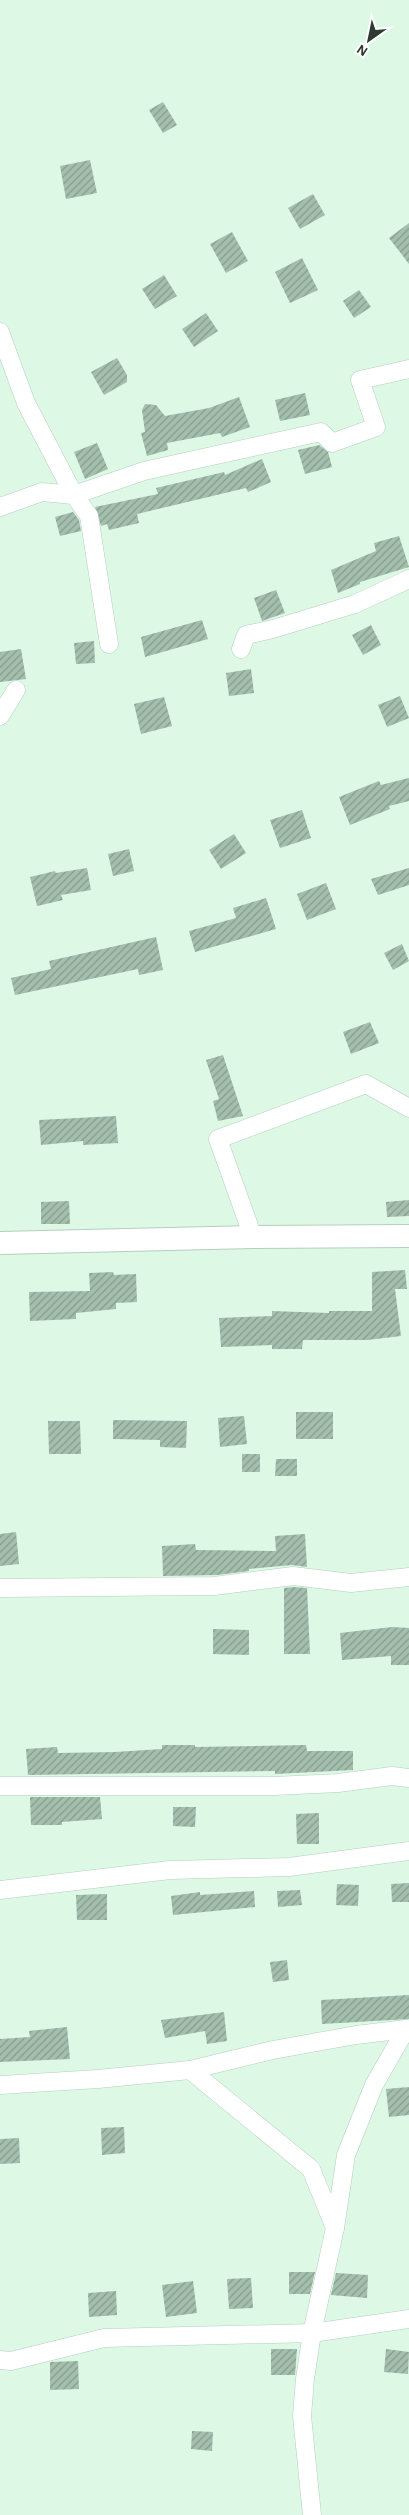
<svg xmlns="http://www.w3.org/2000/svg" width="409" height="2515" viewBox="0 0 409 2515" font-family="'Alegreya Sans',sans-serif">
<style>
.building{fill:url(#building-hatch)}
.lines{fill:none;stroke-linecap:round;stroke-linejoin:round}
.minor-casing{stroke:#b4cfbd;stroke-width:19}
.tertiary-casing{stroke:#b4cfbd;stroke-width:24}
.minor{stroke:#fff;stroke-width:18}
.tertiary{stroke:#fff;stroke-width:22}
</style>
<defs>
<pattern id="building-hatch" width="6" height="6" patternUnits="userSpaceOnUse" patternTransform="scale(1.25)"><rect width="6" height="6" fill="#a4bfad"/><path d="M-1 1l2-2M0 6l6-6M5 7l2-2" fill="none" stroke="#869c8d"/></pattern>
</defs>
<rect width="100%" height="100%" fill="#ddf9e6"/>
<!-- building -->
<g class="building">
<path d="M163 102 177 125 163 133 149 110Z"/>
<path d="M90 160 97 193 66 199 60 166Z"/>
<path d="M313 194 325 215 300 229 288 208Z"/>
<path d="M409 223V264L389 238Z"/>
<path d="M232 232 248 261 226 273 210 244Z"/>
<path d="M302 258 318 290 290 303 275 272Z"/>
<path d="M164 275 177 296 155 309 142 289Z"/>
<path d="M359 290 371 307 354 318 343 301Z"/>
<path d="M206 313 218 331 194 347 182 329Z"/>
<path d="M117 358 127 375V382L104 395 91 372Z"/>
<path d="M305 393 310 415 280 421 275 400Z"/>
<path d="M239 397 250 427 222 437 220 433 167 443 168 450 147 456 141 433 145 432 142 410 145 404 156 405 165 416 209 408Z"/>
<path d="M97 443 108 469 85 479 74 452Z"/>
<path d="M319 445 328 452 332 467 305 474 298 450Z"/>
<path d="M262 459 271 482 248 492 246 488 137 514 139 523 109 530 107 524 101 526 95 507 158 494 156 488 224 472 225 475Z"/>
<path d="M73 512 79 520 81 531 60 536 55 517Z"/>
<path d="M399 536 409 567 360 582V584L338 593 331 570 376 551 374 543Z"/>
<path d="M276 590 285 613 262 621 254 598Z"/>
<path d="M202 620 208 639 145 657 141 637Z"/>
<path d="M371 625 381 645 363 655 352 635Z"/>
<path d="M94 641 95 663 76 664 74 643Z"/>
<path d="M21 649 26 679 0 682V652Z"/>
<path d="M251 669 254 693 229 696 226 673Z"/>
<path d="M400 696 409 718 387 727 378 705Z"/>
<path d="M164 697 172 726 141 734 134 704Z"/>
<path d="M409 778V801L389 806 390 809 350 825 339 797 379 781 381 785Z"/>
<path d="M302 810 311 838 280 848 270 820Z"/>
<path d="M234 834 246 853 221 869 209 850Z"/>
<path d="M129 849 134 871 113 876 108 854Z"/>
<path d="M87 868 91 890 61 895 63 900 37 906 30 877 55 871 56 873Z"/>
<path d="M409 868V885L378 895 371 879Z"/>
<path d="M326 883 336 909 307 920 297 894Z"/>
<path d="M266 898 276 929 195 952 189 931 236 918 233 908Z"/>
<path d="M156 937 163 970 139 975 138 969 15 995 11 978 51 969 49 961Z"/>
<path d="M402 944 409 961 393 970 384 953Z"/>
<path d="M370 1022 379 1043 351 1054 343 1032Z"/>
<path d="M223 1055 243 1116 218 1121 213 1101 219 1099 206 1060Z"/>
<path d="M116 1116 118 1143 83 1145V1141L41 1145 39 1120Z"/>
<path d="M409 1200V1216L387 1217 386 1202Z"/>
<path d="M69 1201 70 1224H41V1202Z"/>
<path d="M405 1270 407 1289H395L401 1336 368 1340H303L302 1349H272V1345L221 1347 219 1318 272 1316V1311L329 1313V1311H372V1272Z"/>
<path d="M113 1272 114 1275 136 1274 137 1302 116 1303V1309L76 1313V1319L30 1321 29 1292 90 1291 89 1273Z"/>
<rect x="296" y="1412" width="37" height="27"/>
<path d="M244 1416 247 1444 220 1447 218 1418Z"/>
<path d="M113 1420 187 1421 186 1448 160 1447V1440L113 1439Z"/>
<path d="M48 1421H80L81 1454H49Z"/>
<rect x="242" y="1454" width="18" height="18"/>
<path d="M276 1459H297V1476H275Z"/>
<path d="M16 1532 19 1564 0 1566V1534Z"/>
<path d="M305 1534 307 1567 292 1565 249 1569V1571L217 1575 163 1576 162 1546 195 1544 196 1550 276 1551 275 1536Z"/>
<path d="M293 1587 307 1588 310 1654H284V1588Z"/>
<path d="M392 1627 409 1628V1665H391V1656L342 1660 340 1633Z"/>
<path d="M213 1629 249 1630V1655L213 1654Z"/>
<path d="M162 1745H195V1747L306 1745 307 1751H353V1770L275 1774V1771L28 1775 26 1749 57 1747 58 1753 115 1752 162 1749Z"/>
<path d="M30 1797H100L102 1819 62 1822V1825H31Z"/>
<path d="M173 1807H196L195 1827 173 1826Z"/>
<path d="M319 1813V1844H297L296 1814Z"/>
<path d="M409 1883V1902H392L391 1884Z"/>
<path d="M337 1884 359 1885 358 1906 336 1905Z"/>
<path d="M300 1890 302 1905 278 1907 277 1891Z"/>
<path d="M254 1891 255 1907 173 1915 171 1896 200 1892V1895Z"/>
<path d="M107 1894V1920H77L76 1895Z"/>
<path d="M287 1960 289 1980 273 1982 270 1962Z"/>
<path d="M409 1995V2019L322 2024 321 2000Z"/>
<path d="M224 2012 227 2041 207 2044 205 2031 165 2038 161 2020Z"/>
<path d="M67 2027 70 2059 0 2062V2039L30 2037 29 2031Z"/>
<path d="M409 2087V2115L389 2117 386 2089Z"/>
<path d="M124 2127 125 2153 102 2155 101 2128Z"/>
<path d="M19 2138 20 2163 0 2164V2139Z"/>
<path d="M289 2272H315L310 2294H289Z"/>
<path d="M336 2273 368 2275 367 2298 331 2295Z"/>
<path d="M251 2278 253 2308 229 2309 227 2279Z"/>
<path d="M193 2281 197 2313 166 2317 162 2285Z"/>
<path d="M116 2291 117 2315 89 2317 88 2293Z"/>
<path d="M271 2349H297L295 2375H271Z"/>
<path d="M386 2349 409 2352 408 2374 384 2372Z"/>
<path d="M78 2361 79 2389 50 2390V2362Z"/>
<path d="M192 2431 213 2432 212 2451 191 2449Z"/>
</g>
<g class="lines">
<defs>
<g id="minor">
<path d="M0 332 26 403 74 495 89 516 109 644"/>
<path d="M0 507 42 492 74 495 144 471 321 432 332 443 376 427 360 380 409 369"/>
<path d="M241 649 246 635 273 629 355 604 409 579"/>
<path d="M0 716 16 690"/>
<path d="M253 1237 218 1139 366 1084 409 1108"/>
<path d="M0 1588 214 1586 293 1576 351 1583 409 1577"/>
<path d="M0 1786H274L338 1783 392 1776 409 1778"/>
<path d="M0 1890 170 1870 289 1867 409 1851"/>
<path d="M190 2070 311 2169 335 2228"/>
<path d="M0 2085 98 2079 190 2070 273 2050 356 2035 406 2029 409 2032"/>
<path d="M0 2360 11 2361 104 2338 312 2333 409 2319"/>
<path d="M312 2515 302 2416 305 2379 312 2333 335 2228 346 2155 374 2085 406 2029"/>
</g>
<path id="tertiary" d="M0 1243 253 1237 409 1236"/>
</defs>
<!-- minor casing -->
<use href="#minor" class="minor-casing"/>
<!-- tertiary casing -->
<use href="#tertiary" class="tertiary-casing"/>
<!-- minor -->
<use href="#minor" class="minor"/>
<!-- tertiary -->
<use href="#tertiary" class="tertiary"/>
</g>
<!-- north arrow -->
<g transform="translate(369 40) rotate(213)" stroke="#ffffff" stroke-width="4" paint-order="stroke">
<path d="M0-4L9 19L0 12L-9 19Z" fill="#2f3a33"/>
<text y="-8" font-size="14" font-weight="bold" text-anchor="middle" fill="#2f3a33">N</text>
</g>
</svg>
